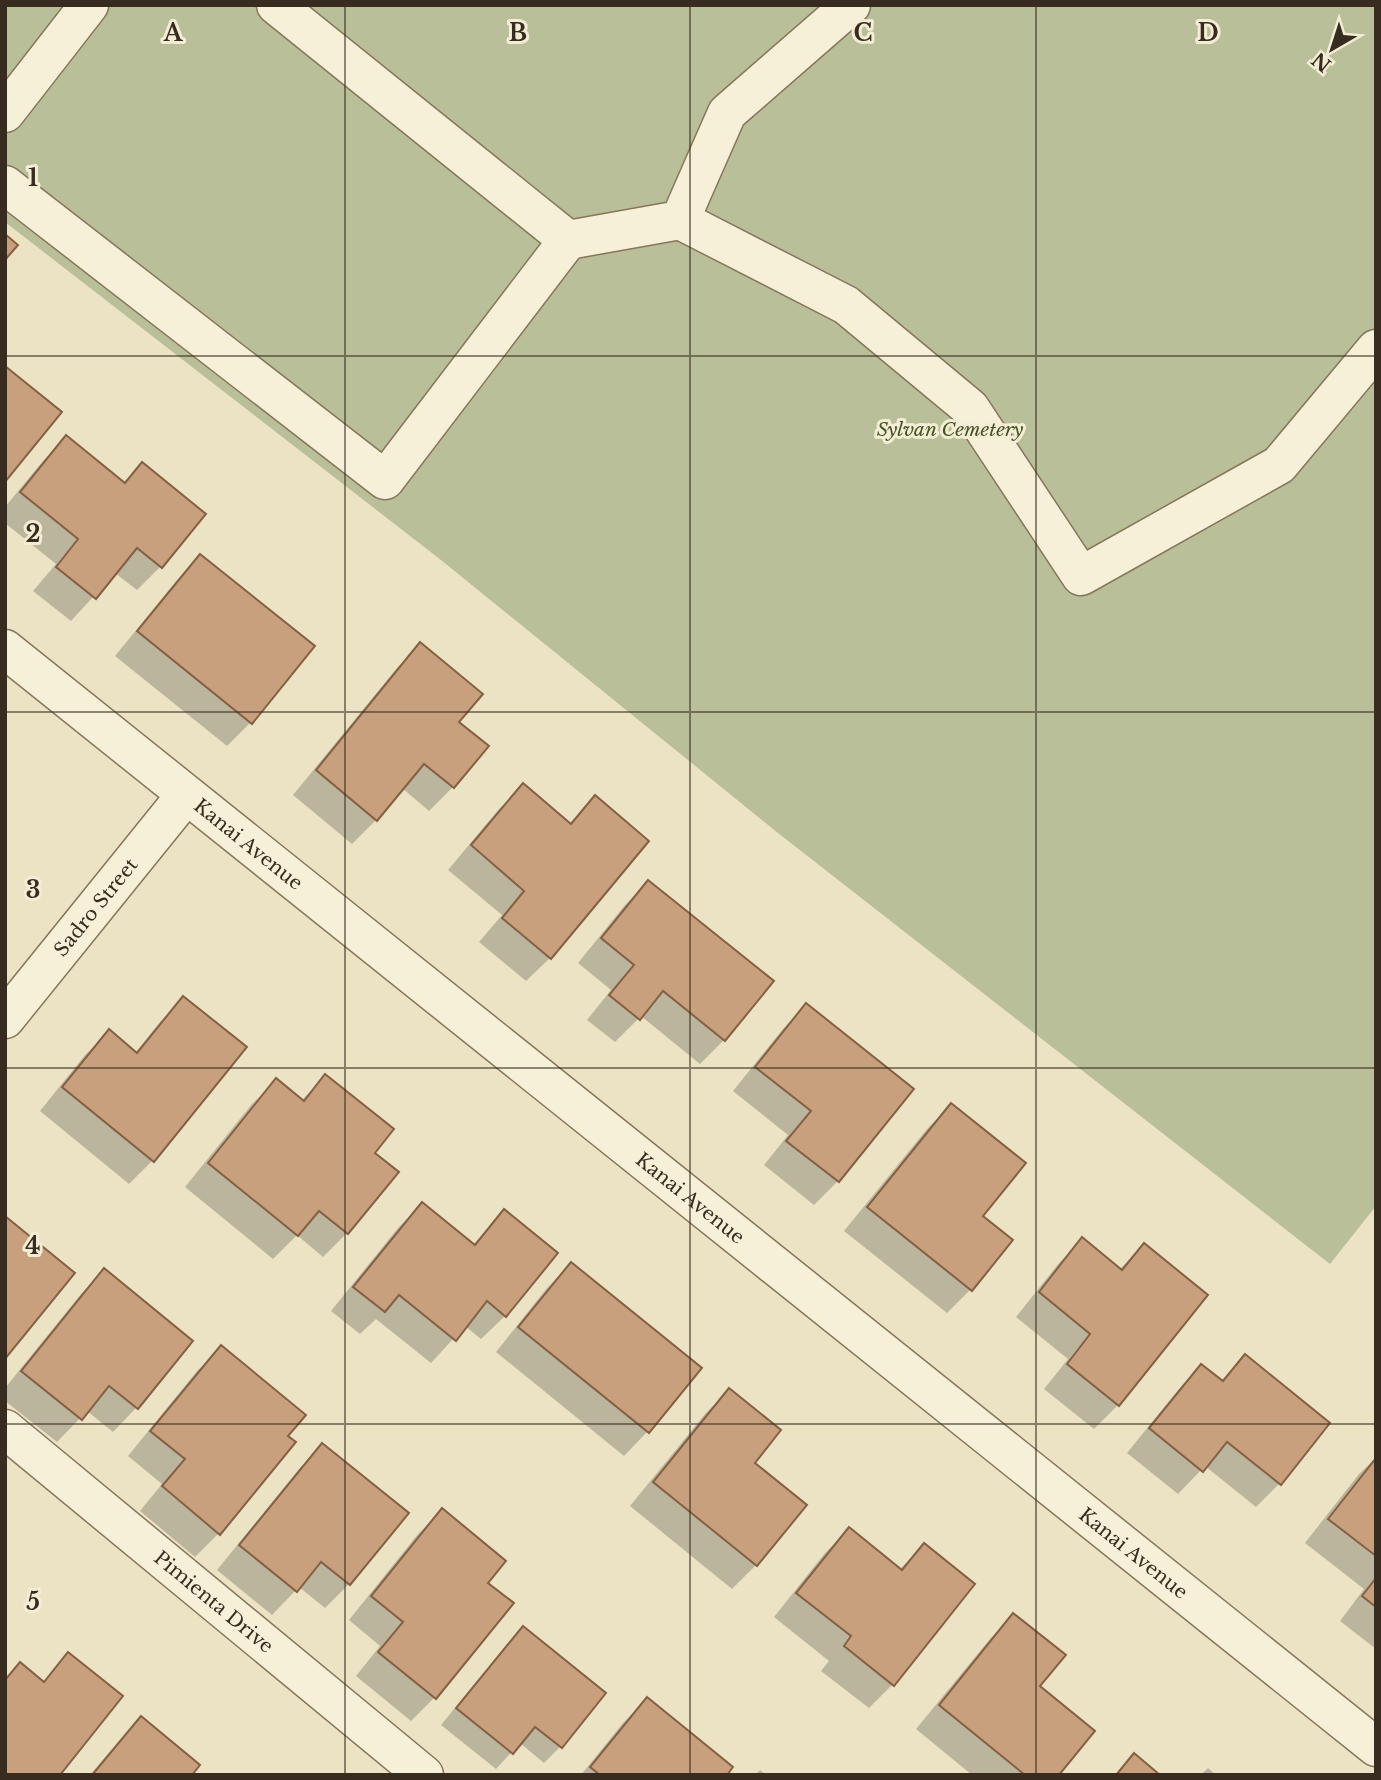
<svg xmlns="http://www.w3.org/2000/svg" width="1381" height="1780" viewBox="0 0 1381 1780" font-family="'Libre Baskerville',serif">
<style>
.cemetery{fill:#b9bf98}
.shadow{fill:#0003}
.building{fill:#c9a07d;stroke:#856043;stroke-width:2}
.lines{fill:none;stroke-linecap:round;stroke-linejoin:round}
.minor-casing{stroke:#87755c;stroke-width:41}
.minor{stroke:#f7f0d8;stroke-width:38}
.grid{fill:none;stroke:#372c1f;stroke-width:2;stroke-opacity:0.55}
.labels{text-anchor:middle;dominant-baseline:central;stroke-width:6;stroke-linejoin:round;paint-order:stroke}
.park-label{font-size:19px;font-style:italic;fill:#455327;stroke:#f4edd5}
.street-label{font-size:19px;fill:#372c1f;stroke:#f4edd5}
.grid-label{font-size:23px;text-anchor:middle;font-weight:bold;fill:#372c1f;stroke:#f4edd5;stroke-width:6;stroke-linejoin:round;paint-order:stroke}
</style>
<rect width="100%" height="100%" fill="#ece3c5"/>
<!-- cemetery -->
<path class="cemetery" d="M5 5H1376V1206L1330 1264 778 833 441 560 5 222Z"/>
<!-- shadow -->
<g class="shadow">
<path d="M66 438 123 483 142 464 160 567 137 590 115 573 71 621 33 591 56 564 5 523V507L43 461Z"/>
<path d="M200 556 312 646 250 723 227 746 115 656 177 580Z"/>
<path d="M421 644 457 722 486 746 453 787 429 811 402 788 376 820 352 844 293 795 397 668Z"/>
<path d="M523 786 569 824 595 798 550 958 526 981 479 942 502 915 448 870 499 809Z"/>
<path d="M648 882 771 981 724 1040 700 1064 641 1016 615 1042 587 1020 611 990 578 963 625 905Z"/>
<path d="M183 998 153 1160 129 1184 40 1111 85 1055 109 1032 135 1053 160 1022Z"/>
<path d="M806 1005 911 1089 838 1181 814 1205 764 1165 788 1135 733 1091 783 1029Z"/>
<path d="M325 1076 372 1153 347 1233 323 1257 297 1235 273 1259 185 1187 252 1104 276 1081 301 1101Z"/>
<path d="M951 1105 981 1216 970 1290 947 1313 844 1231 927 1129Z"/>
<path d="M422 1204 473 1245 504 1211 505 1316 481 1339 465 1326 431 1363 376 1319 360 1334 331 1311 398 1228Z"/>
<path d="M1082 1240 1119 1270 1144 1245 1118 1405 1094 1429 1044 1389 1068 1359 1016 1317 1059 1263Z"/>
<path d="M571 1264 699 1368 647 1432 624 1456 496 1352 547 1288Z"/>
<path d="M104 1271 191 1341 136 1408 113 1432 87 1411 57 1442 5 1401V1388L81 1294Z"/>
<path d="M221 1348 286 1436 219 1533 195 1557 140 1511 162 1484 128 1456 197 1371Z"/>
<path d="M1245 1356 1279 1484 1256 1507 1205 1466 1178 1494 1127 1453 1178 1390 1201 1366 1220 1382Z"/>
<path d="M729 1390 752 1463 804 1505 756 1565 732 1589 630 1506 705 1414Z"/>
<path d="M322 1445 406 1513 349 1584 325 1608 299 1587 272 1615 217 1570 299 1469Z"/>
<path d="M1376 1458V1649L1340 1621 1364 1589 1305 1543 1359 1474Z"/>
<path d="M442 1511 486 1583 435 1697 411 1721 356 1676 380 1646 349 1620 418 1534Z"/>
<path d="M849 1529 899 1570 924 1545 892 1685 869 1708 821 1671 829 1661 774 1617 825 1553Z"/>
<path d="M1013 1615 1057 1775H972L916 1729 990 1639Z"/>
<path d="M523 1628 604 1693 560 1747 544 1763 520 1743 496 1769 441 1725 507 1644Z"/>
<path d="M647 1699 724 1775H581L623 1723Z"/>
<path d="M141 1719 190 1775H90L118 1742Z"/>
<path d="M1208 1768 1216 1775H1201Z"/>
<path d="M760 1770 766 1775H755Z"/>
</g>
<!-- building -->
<g class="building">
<path d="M5 234 18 245 5 260Z"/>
<path d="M5 366 62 412 5 482Z"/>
<path d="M66 435 125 483 142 462 206 514 162 568 137 548 96 599 56 567 78 539 20 492Z"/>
<path d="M200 554 315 646 252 724 137 631Z"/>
<path d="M420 642 483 694 459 722 489 746 454 788 424 764 377 821 316 770Z"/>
<path d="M523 783 571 824 595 795 649 841 551 959 502 918 524 891 471 845Z"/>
<path d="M648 880 774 981 725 1041 663 991 640 1020 609 995 634 965 601 938Z"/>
<path d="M183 996 247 1047 154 1162 62 1087 109 1029 137 1053Z"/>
<path d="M806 1003 914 1089 839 1182 786 1141 811 1111 755 1067Z"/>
<path d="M325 1074 394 1129 375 1153 399 1172 348 1234 319 1211 298 1236 208 1163 276 1078 304 1101Z"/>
<path d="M951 1103 1026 1163 983 1216 1013 1240 972 1291 867 1207Z"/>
<path d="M422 1202 475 1245 504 1209 558 1253 506 1317 487 1301 456 1341 399 1295 385 1312 353 1287Z"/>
<path d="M5 1216 75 1273 5 1359Z"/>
<path d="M1082 1237 1122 1270 1144 1243 1208 1295 1119 1406 1067 1364 1090 1334 1039 1292Z"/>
<path d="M571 1262 702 1368 649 1433 518 1327Z"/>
<path d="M104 1268 193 1341 138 1409 109 1386 82 1420 21 1371Z"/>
<path d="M221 1345 306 1415 288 1436 296 1442 220 1535 162 1486 185 1459 150 1431Z"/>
<path d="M1245 1354 1330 1423 1281 1485 1227 1442 1203 1472 1149 1428 1201 1364 1223 1381Z"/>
<path d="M729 1388 781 1430 755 1463 807 1505 757 1566 653 1482Z"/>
<path d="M322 1443 409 1513 350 1585 321 1562 297 1592 239 1545Z"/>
<path d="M1376 1458V1556L1328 1519Z"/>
<path d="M442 1508 506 1561 488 1583 514 1603 436 1699 378 1652 403 1622 371 1596Z"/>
<path d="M849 1527 902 1570 924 1543 975 1584 894 1686 844 1646 851 1636 796 1593Z"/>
<path d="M1376 1578V1607L1362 1596Z"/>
<path d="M1013 1613 1066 1655 1040 1686 1095 1731 1059 1775H1025L939 1705Z"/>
<path d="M523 1626 606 1693 562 1748 535 1727 513 1754 456 1708Z"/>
<path d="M68 1652 123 1696 60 1775H5V1680L20 1662 44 1682Z"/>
<path d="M647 1697 733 1767 727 1775H600L590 1767Z"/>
<path d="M141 1716 200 1765 192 1775H92Z"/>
<path d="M1134 1753 1160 1775H1116Z"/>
</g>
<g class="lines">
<defs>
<g id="minor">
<path d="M5 113 89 5"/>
<path d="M5 185 385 480 568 240 276 5"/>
<path d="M680 220 846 305 970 408 1081 576 1279 465 1376 349"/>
<path d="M568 240 680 220 727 113 851 5"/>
<path id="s1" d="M5 649 1376 1747"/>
<path id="s2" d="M5 1019 186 795"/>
<path id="s3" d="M5 1429 424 1775"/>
</g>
</defs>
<!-- minor casing -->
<use href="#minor" class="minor-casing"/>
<!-- minor -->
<use href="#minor" class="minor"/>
</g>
<!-- grid -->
<path class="grid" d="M345 5V1775M690 5V1775M1036 5V1775M5 356H1376M5 712H1376M5 1068H1376M5 1424H1376"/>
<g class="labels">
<!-- park labels -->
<g class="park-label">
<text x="950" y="429">Sylvan Cemetery</text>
</g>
<!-- street labels -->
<g class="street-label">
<text stroke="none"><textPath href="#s1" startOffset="312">Kanai Avenue</textPath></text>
<text stroke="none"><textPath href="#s2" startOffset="144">Sadro Street</textPath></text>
<text stroke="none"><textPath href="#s1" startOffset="878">Kanai Avenue</textPath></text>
<text stroke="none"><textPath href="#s1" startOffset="1446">Kanai Avenue</textPath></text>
<text stroke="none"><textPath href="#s3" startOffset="271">Pimienta Drive</textPath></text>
</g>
</g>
<g class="grid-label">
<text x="173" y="41">A</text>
<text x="518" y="41">B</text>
<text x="863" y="41">C</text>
<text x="1208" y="41">D</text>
<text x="33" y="186">1</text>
<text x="33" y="542">2</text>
<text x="33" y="898">3</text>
<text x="33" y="1254">4</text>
<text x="33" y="1610">5</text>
</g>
<!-- border -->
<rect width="1381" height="1780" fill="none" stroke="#372c1f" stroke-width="14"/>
<!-- north arrow -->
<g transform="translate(1332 49) rotate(219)" stroke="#f4edd5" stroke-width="5" paint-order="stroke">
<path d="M0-5L12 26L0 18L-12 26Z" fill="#372c1f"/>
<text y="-10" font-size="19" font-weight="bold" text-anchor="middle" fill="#372c1f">N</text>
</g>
</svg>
